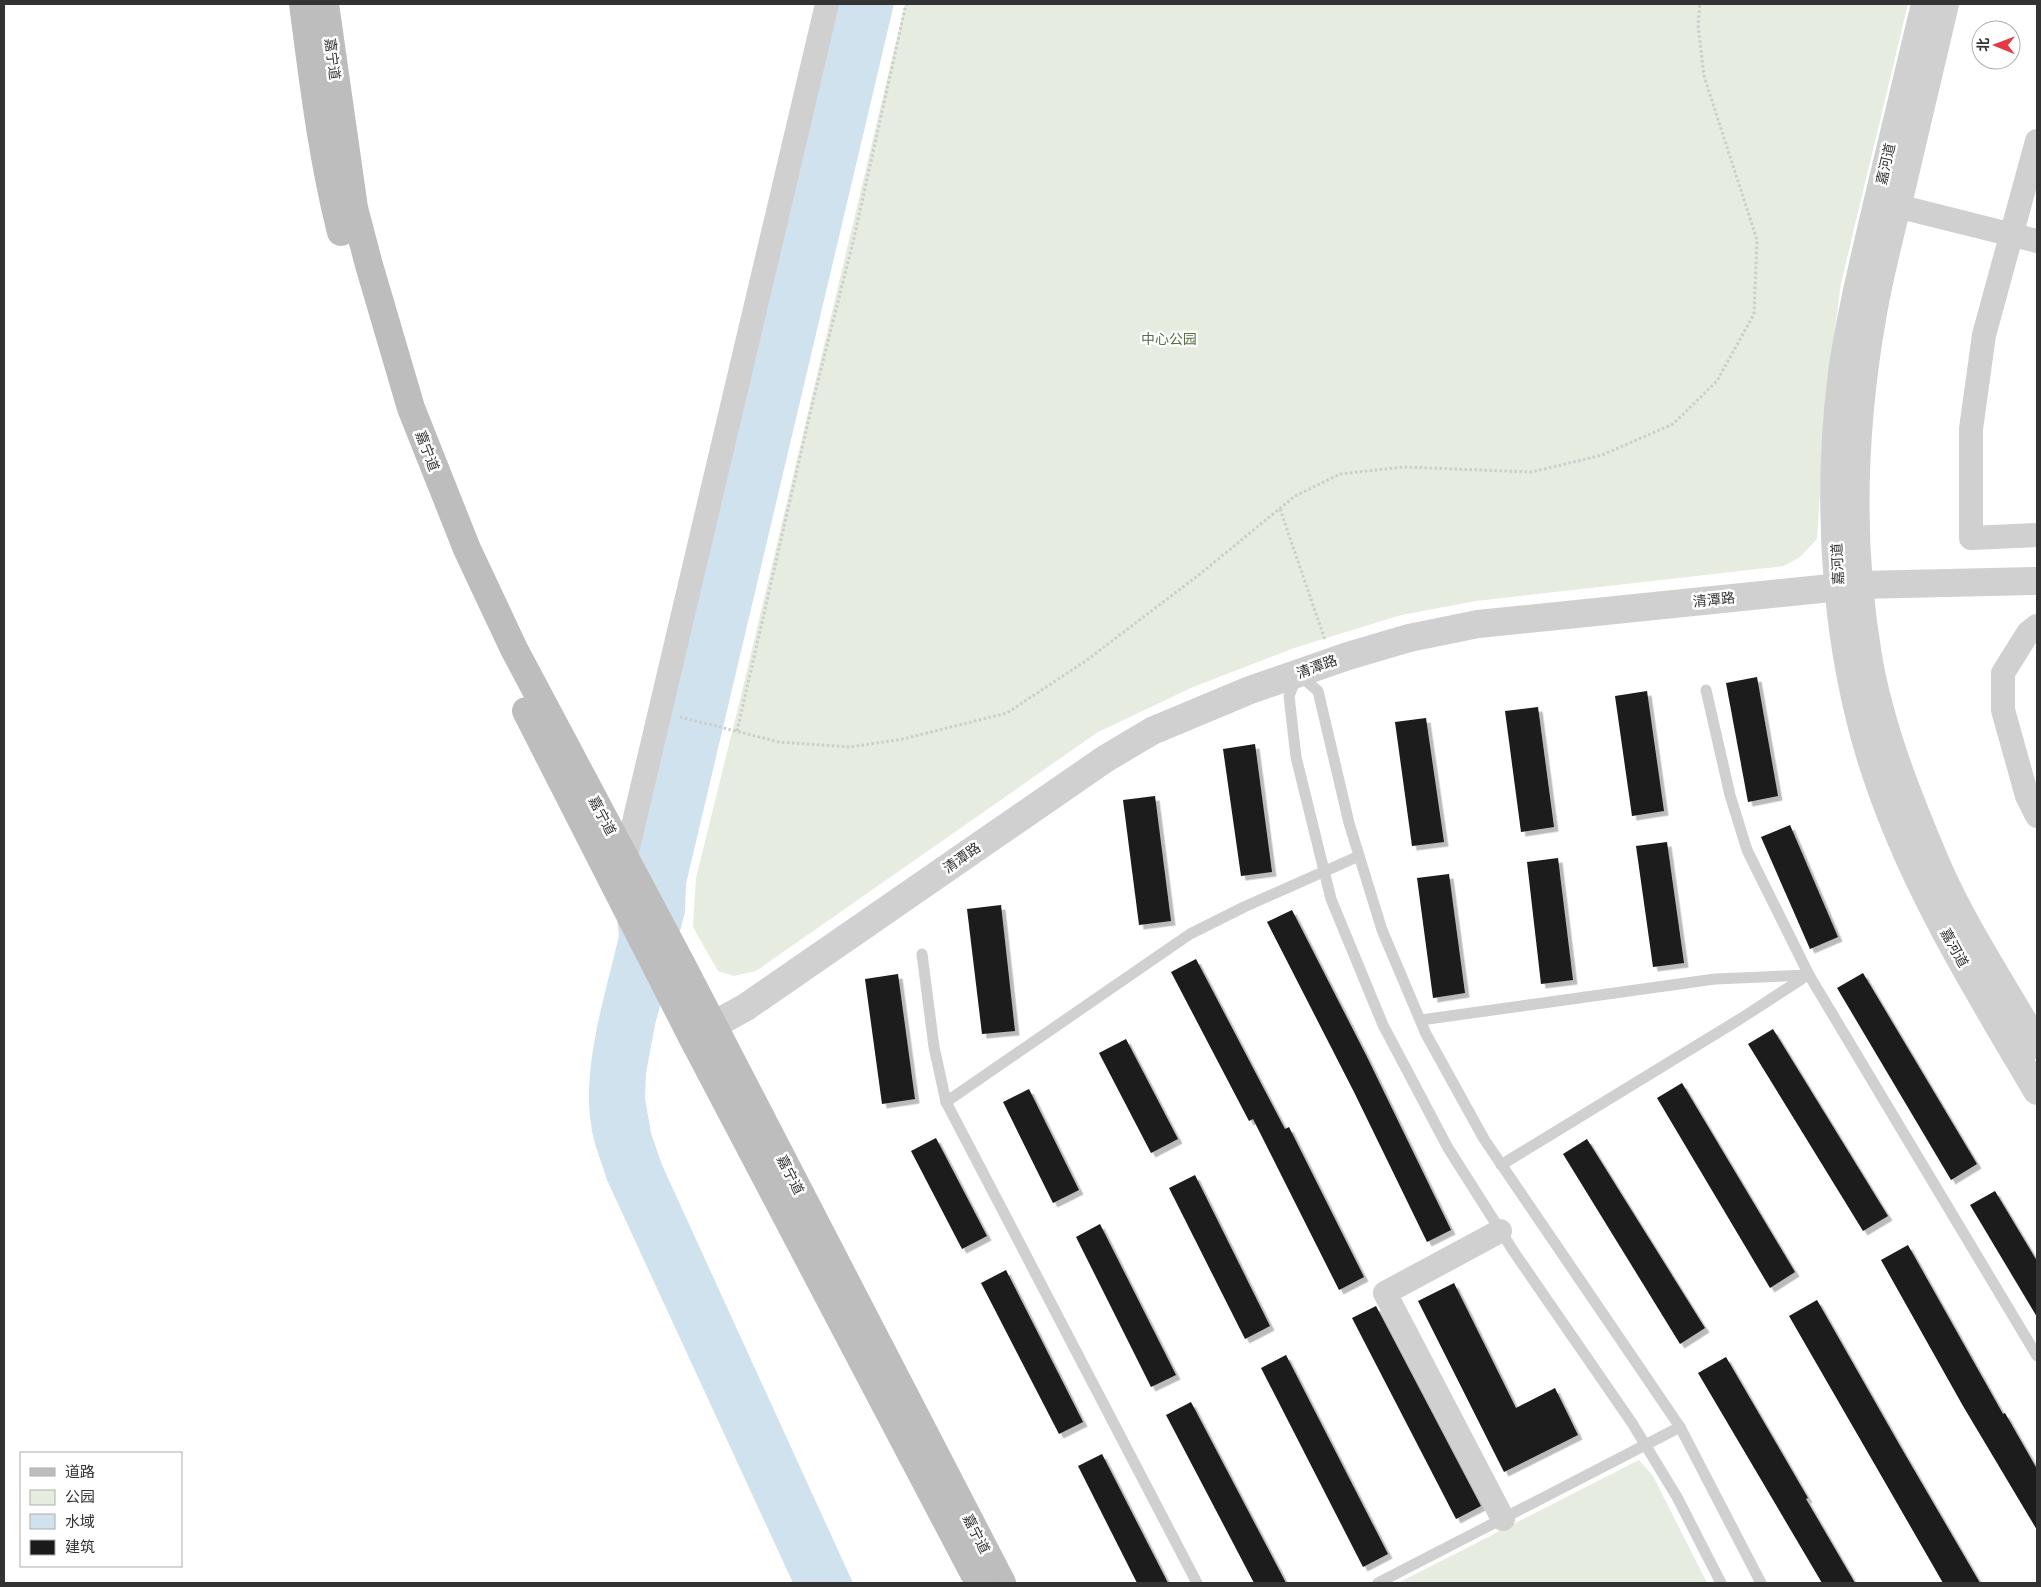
<svg xmlns="http://www.w3.org/2000/svg" width="2041" height="1587" viewBox="0 0 2041 1587" font-family="Figtree,'Noto Sans SC',sans-serif">
<style>
.green{fill:#e6ecdf}
.water{fill:#cfe2ee}
.building{fill:#1a1a1a;filter:url(#shadow)}
.lines{fill:none;stroke-linecap:round;stroke-linejoin:round}
.path{stroke:#cdcdcd;stroke-width:3;stroke-dasharray:2.5 2.5;stroke-linecap:butt}
.service{stroke:#d0d0d0;stroke-width:11}
.minor{stroke:#d0d0d0;stroke-width:24}
.tertiary{stroke:#d0d0d0;stroke-width:28}
.secondary{stroke:#bdbdbd;stroke-width:28}
.labels{text-anchor:middle;dominant-baseline:central;stroke-width:5;stroke-linejoin:round;paint-order:stroke}
.street-label{font-size:14px;fill:#333;stroke:#fff}
.park-label{font-size:14px;fill:#56703f;stroke:#fff}
</style>
<defs>
<filter id="shadow"><feDropShadow dx="4.5" dy="4.5" stdDeviation="0" flood-color="#0004"/></filter>
</defs>
<rect width="100%" height="100%" fill="#fff"/>
<!-- green -->
<g class="green">
<path d="M905 4H1908L1841 283 1827 388 1817 539 1800 557 1784 566 1476 601 1401 615 1294 648 1193 687 1098 732 756 971 734 976 718 971 693 927 696 878 740 700Z"/>
<path d="M1639 1460 1653 1476 1707 1583H1398Z"/>
</g>
<!-- water -->
<path class="water" d="M839 4H894L686 884 685 912 655 1025 646 1073 645 1098 651 1133 662 1165 853 1583H793L607 1180C602 1162 593 1143 591 1124 582 1064 606 994 619 935L617 920 645 816Z"/>
<!-- building -->
<g class="building">
<path d="M1757 677 1778 796 1748 802 1726 683Z"/>
<path d="M1647 691 1664 811 1632 816 1615 696Z"/>
<path d="M1538 707 1554 827 1521 832 1505 711Z"/>
<path d="M1426 718 1444 842 1412 846 1395 722Z"/>
<path d="M1255 744 1272 872 1241 876 1223 749Z"/>
<path d="M1155 796 1171 921 1139 925 1123 800Z"/>
<path d="M1790 825 1838 937 1810 949 1761 837Z"/>
<path d="M1667 842 1684 963 1653 967 1636 846Z"/>
<path d="M1558 858 1573 980 1541 984 1527 862Z"/>
<path d="M1449 874 1465 993 1433 998 1417 878Z"/>
<path d="M1001 905 1015 1031 982 1034 967 909Z"/>
<path d="M1292 910 1367 1057 1451 1230 1427 1242 1354 1092 1267 922Z"/>
<path d="M1196 959 1285 1129 1289 1127 1364 1277 1339 1290 1253 1119 1249 1121 1171 972Z"/>
<path d="M1863 973 1977 1164 1951 1180 1837 988Z"/>
<path d="M898 974 915 1099 882 1104 865 979Z"/>
<path d="M1773 1029 1888 1216 1863 1231 1748 1044Z"/>
<path d="M1126 1039 1178 1139 1151 1153 1099 1053Z"/>
<path d="M1682 1083 1795 1272 1770 1288 1657 1098Z"/>
<path d="M1029 1089 1079 1190 1053 1203 1003 1102Z"/>
<path d="M936 1138 987 1236 962 1249 911 1151Z"/>
<path d="M1587 1139 1705 1328 1680 1344 1563 1154Z"/>
<path d="M1195 1175 1270 1326 1245 1339 1169 1188Z"/>
<path d="M1995 1191 2037 1261V1317L1970 1205Z"/>
<path d="M1100 1224 1176 1375 1151 1387 1076 1237Z"/>
<path d="M1908 1245 2003 1414 2005 1413 2037 1469V1530L1963 1406 1881 1260Z"/>
<path d="M1006 1270 1083 1422 1059 1434 981 1283Z"/>
<path d="M1454 1283 1516 1408 1555 1388 1578 1435 1504 1472 1418 1301Z"/>
<path d="M1817 1300 1899 1444 1980 1583H1943L1886 1484 1789 1316Z"/>
<path d="M1376 1306 1481 1506 1456 1519 1352 1318Z"/>
<path d="M1286 1355 1388 1554 1363 1567 1261 1368Z"/>
<path d="M1726 1357 1808 1498 1806 1499 1855 1583H1822L1698 1373Z"/>
<path d="M1191 1402 1286 1583H1254L1166 1415Z"/>
<path d="M1102 1454 1168 1583H1137L1078 1466Z"/>
</g>
<g class="lines">
<!-- path -->
<g class="path">
<path d="M1280 509 1325 640"/>
<path d="M680 717 779 742 850 747 903 739 1007 713 1087 660 1200 574 1295 496 1340 474 1403 467 1532 472 1602 455 1673 424 1717 381 1754 314 1757 240 1704 76 1698 25 1700 4"/>
<path d="M737 731 811 409 853 242 906 4"/>
</g>
<!-- service -->
<g class="service">
<path d="M1706 690 1730 795 1747 850 1809 975 2037 1356"/>
<path d="M922 954 934 1047 946 1102 1197 1583"/>
<path d="M1421 1020 1715 979 1809 975"/>
<path d="M946 1102 1190 934 1244 907 1359 856"/>
<path d="M1501 1165 1740 1019 1808 975"/>
<path d="M1378 1583 1680 1427"/>
<path d="M1721 1583 1677 1497 1632 1423 1514 1252 1448 1148 1383 1025 1331 899 1296 757 1289 696 1298 674 1318 691 1349 823 1382 930 1426 1034 1484 1139 1680 1427 1761 1583"/>
</g>
<!-- minor -->
<g class="minor">
<path d="M2037 141 1984 335 1971 429V538L2037 535"/>
<path d="M1897 206 2037 241"/>
<path d="M2037 626 2028 633 2003 673V710L2027 796 2037 816"/>
<path d="M625 860 827 4"/>
<path d="M1500 1231 1385 1293 1503 1519"/>
</g>
<!-- tertiary -->
<g class="tertiary">
<path d="M1925 4C1909 71 1893 137 1877 204 1864 260 1850 316 1842 373 1825 508 1835 662 1882 791 1920 898 1980 994 2037 1091"/>
<path d="M1945 4C1930 68 1915 131 1900 195 1890 234 1880 273 1873 313 1853 425 1849 543 1868 656 1880 727 1908 797 1936 863 1963 926 2003 985 2037 1045"/>
<path d="M692 1037 746 1007 1105 759 1152 731 1250 690 1348 656 1409 638 1478 624 1860 585 2037 581"/>
</g>
<!-- secondary -->
<g class="secondary">
<path d="M303 4C313 80 322 157 341 232"/>
<path d="M325 4 354 208 369 265 411 408 467 549 514 649 683 967 1002 1583"/>
<path d="M526 711 692 1037 979 1583"/>
</g>
</g>
<g class="labels">
<!-- street labels -->
<g class="street-label">
<text transform="translate(332 59) rotate(83)">嘉宁道</text>
<text transform="translate(1886 164) rotate(-77)">嘉河道</text>
<text transform="translate(427 451) rotate(69)">嘉宁道</text>
<text transform="translate(1838 564) rotate(-93)">嘉河道</text>
<text transform="translate(1714 600) rotate(-6)">清潭路</text>
<text transform="translate(1317 667) rotate(-20)">清潭路</text>
<text transform="translate(602 816) rotate(62)">嘉宁道</text>
<text transform="translate(962 858) rotate(-35)">清潭路</text>
<text transform="translate(1954 948) rotate(61)">嘉河道</text>
<text transform="translate(790 1175) rotate(63)">嘉宁道</text>
<text transform="translate(976 1534) rotate(63)">嘉宁道</text>
</g>
<!-- park labels -->
<g class="park-label">
<text x="1169" y="339">中心公园</text>
</g>
</g>
<!-- border -->
<rect width="2041" height="1587" fill="none" stroke="#333333" stroke-width="10"/>
<!-- legend -->
<rect x="20" y="1452" width="162" height="115" fill="#ffffff" stroke="#adadad"/>
<rect x="30" y="1468" width="25" height="8" fill="#bdbdbd" stroke="#adadad"/>
<text x="65" y="1477" font-size="15" fill="#333333">道路</text>
<rect x="30" y="1490" width="25" height="15" fill="#e6ecdf" stroke="#adadad"/>
<text x="65" y="1502" font-size="15" fill="#333333">公园</text>
<rect x="30" y="1514" width="25" height="15" fill="#cfe2ee" stroke="#adadad"/>
<text x="65" y="1527" font-size="15" fill="#333333">水域</text>
<rect x="30" y="1540" width="25" height="15" fill="#1a1a1a" stroke="#adadad"/>
<text x="65" y="1552" font-size="15" fill="#333333">建筑</text>
<!-- north arrow -->
<g transform="translate(1996 45) rotate(271)"><circle r="24" fill="#ffffff" stroke="#adadad"/>
<path d="M0-4L9 19L0 12L-9 19Z" fill="#e63946"/>
<text y="-8" font-size="14" font-weight="bold" text-anchor="middle" fill="#333333">北</text>
</g>
</svg>
